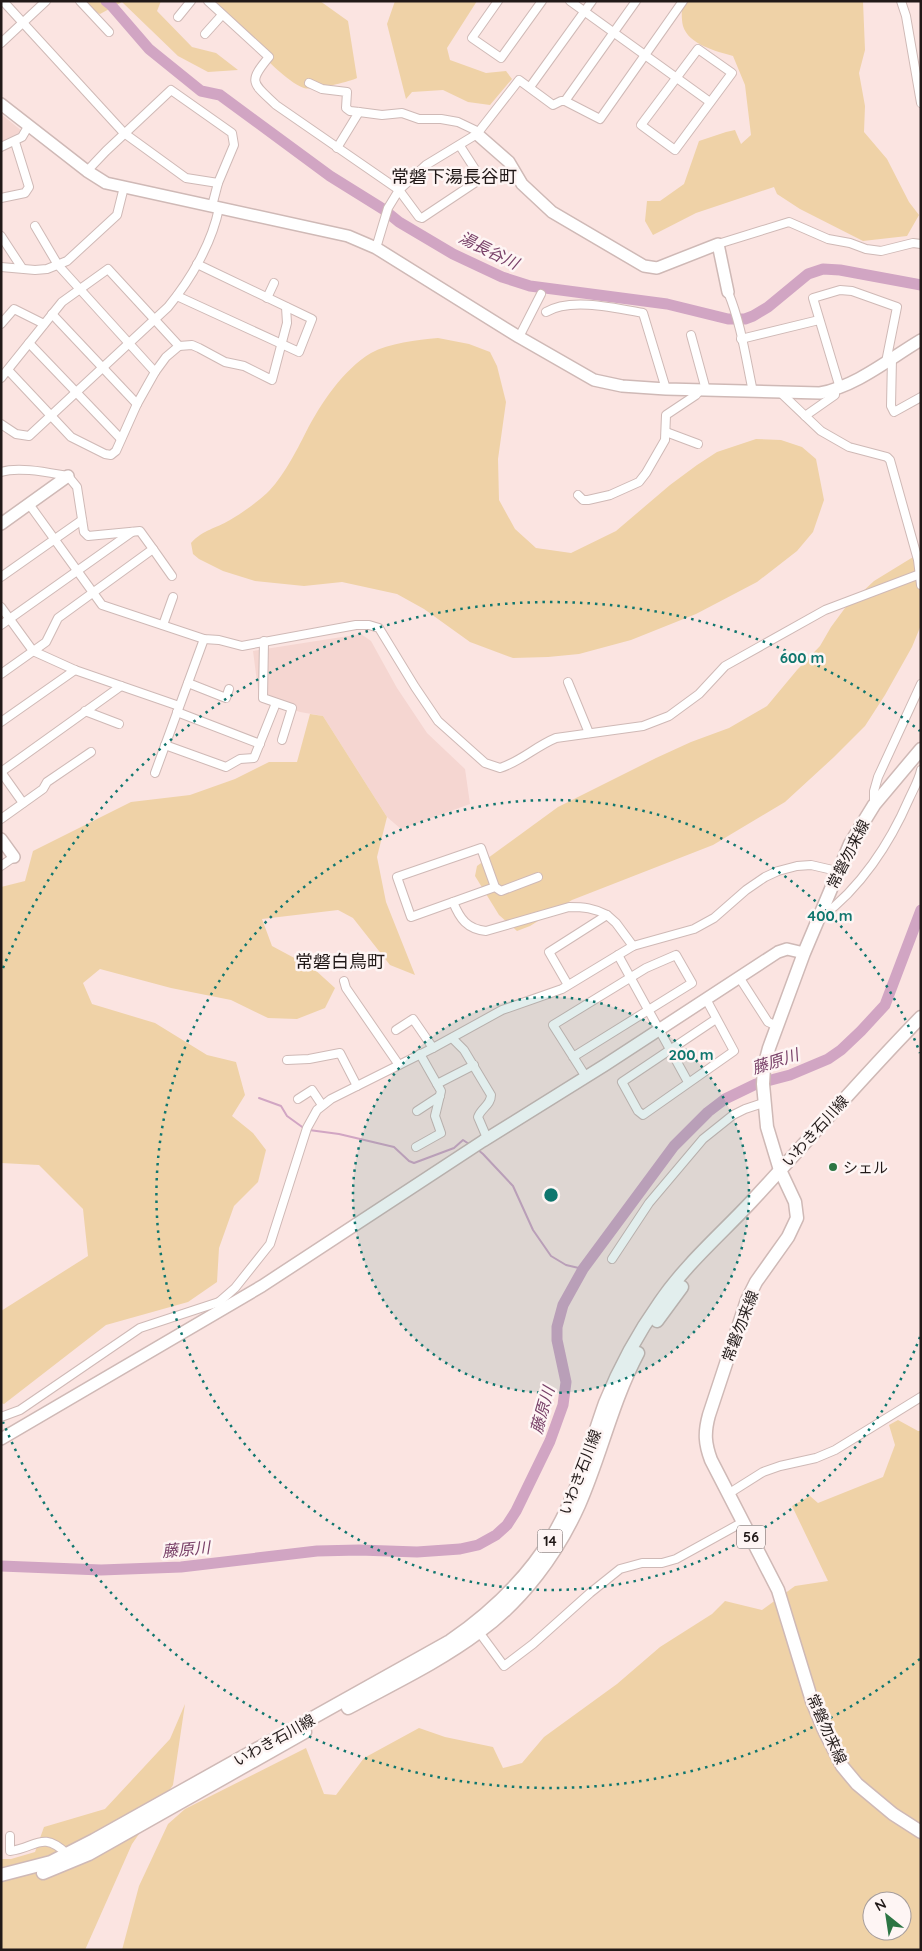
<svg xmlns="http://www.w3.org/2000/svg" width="922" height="1951" viewBox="0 0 922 1951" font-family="Quicksand,'Noto Sans JP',sans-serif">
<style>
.built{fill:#f5d6d1}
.green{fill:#efd2a7;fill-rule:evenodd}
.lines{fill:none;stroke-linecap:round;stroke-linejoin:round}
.stream{stroke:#d1a5c3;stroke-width:2}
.river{stroke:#d1a5c3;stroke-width:11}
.street-casing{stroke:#cfb9b6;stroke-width:10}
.secondary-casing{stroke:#cfb9b6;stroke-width:14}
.primary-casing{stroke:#cfb9b6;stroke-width:15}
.street{stroke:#fff;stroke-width:8}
.secondary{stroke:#fff;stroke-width:11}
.primary{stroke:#fff;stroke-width:12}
.ring{fill:none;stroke:#0f766e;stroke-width:2.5;stroke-dasharray:2.5 5}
.poi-dot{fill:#2c7543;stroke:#fef5f4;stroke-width:2}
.labels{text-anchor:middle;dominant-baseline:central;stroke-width:5;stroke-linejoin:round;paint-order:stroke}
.shield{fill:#fef5f4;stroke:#635b5a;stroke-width:1}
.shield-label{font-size:14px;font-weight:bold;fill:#211918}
.street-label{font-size:15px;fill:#211918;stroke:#fef5f4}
.poi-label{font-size:15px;fill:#211918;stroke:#fef5f4;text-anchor:start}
.water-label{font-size:16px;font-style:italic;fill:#784068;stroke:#fef5f4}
.quarter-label{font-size:18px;fill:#211918;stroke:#fef5f4}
.centre{fill:#0f766e;stroke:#fef5f4;stroke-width:2.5}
.ring-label{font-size:15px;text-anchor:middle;font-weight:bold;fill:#0f766e;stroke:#fef5f4;stroke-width:5;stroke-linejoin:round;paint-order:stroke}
</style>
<rect width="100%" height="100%" fill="#fbe4e1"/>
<!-- built -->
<g class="built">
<path d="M1 114 22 131 1 143Z"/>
<path d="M361 634 371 641 397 688 427 733 465 769 470 804 401 829 387 817 323 716 300 712 259 697 253 651Z"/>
</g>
<!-- green -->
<g class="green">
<path d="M77 1H161L157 11 192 47 216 53 238 70 208 72 178 56 122 2 100 14Z"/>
<path d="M216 1H320L348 21 357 78C349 82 312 91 304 88 280 80 232 23 216 1Z"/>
<path d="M395 1H477L447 48 450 60 486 73 506 71 512 79 490 105 468 102 443 90 412 92 406 99 387 24Z"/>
<path d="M682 1H863L865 50 859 73 865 106 864 132 887 159 909 202 919 215 907 236 863 241 800 209 777 194 774 187 696 213 653 235 645 221 647 201H660L684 184 699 141 726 132 735 130 741 144 751 135 745 85 733 56C716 51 689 45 683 26 681 18 682 9 682 1Z"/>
<path d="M438 338 469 344 490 352 497 366 506 402 498 459 499 500 515 529 536 548 571 553 616 531 670 485 697 465 717 452 756 439 781 440 802 447 816 459 824 500 813 532 797 551 757 582 696 614 631 640 579 654 548 657 513 658 470 642 424 609 397 594 342 582 304 586 255 581 223 571 199 559 193 554 191 543C204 529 215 529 230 520 242 513 256 503 267 493 282 479 297 450 306 432 321 403 343 370 371 353 389 343 417 340 438 338Z"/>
<path d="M918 554 921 555V625L912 647 885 695 865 726 834 757 785 802 713 845 572 900 530 926 517 931 499 915 475 876 477 866 558 807 656 758 691 742 729 728 767 706 797 670 820 646 831 627 845 608 874 581Z"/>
<path d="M310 714 323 716 387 817 377 857 386 902 415 975 390 965 353 918 338 910 262 919 272 946 313 968 335 988 325 1008 297 1019 268 1018 231 1000 171 988 100 969 83 983 92 1004 155 1023 207 1055 236 1062 245 1095 232 1116 253 1133 266 1150 258 1182 234 1206 219 1248 217 1282 188 1302 106 1325 4 1404 1 1403V1311L88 1256 83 1209 39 1165 1 1163V887L25 881 33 851 131 802 190 795 235 779 269 762H297Z"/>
<path d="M898 1420 918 1431H921V1950H122L139 1886 168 1824 185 1809 306 1748 324 1794 336 1795 364 1758 419 1728 445 1737 493 1747 503 1768 522 1763 544 1737 617 1684 660 1647 712 1614 725 1601 762 1610 795 1586 828 1581 792 1506 810 1496 818 1503 883 1477 895 1445 889 1425ZM872 1901H902V1931H872Z"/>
<path d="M185 1704 173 1785 132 1844 85 1950H1V1859H11L35 1852 44 1827 105 1809 170 1739Z"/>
</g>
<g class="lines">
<!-- stream -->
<g class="stream">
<path d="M259 1098 281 1106 287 1116 305 1129"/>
<path d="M309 1130 339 1134 394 1147 409 1161 414 1163 454 1148 463 1140 469 1144"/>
<path d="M477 1149 483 1154 513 1186 533 1230 551 1256 566 1265 583 1269"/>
</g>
<!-- river -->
<g class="river">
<path d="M106 1 111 5 149 49 201 91 220 95 330 176 383 209 399 222 453 254 502 277 530 286 667 304 728 319H745L753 316 768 307 808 274 823 269 840 270 921 285"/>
<path d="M1 1566 101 1570 181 1567 317 1551 359 1550 417 1552 460 1549 478 1545 496 1535 507 1525 516 1511 550 1441 563 1405 566 1382 557 1340V1327L563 1305 583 1269 674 1146 708 1112 725 1099 756 1084 790 1075 828 1059 841 1050 861 1031 885 1005 921 910"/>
</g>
<defs>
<g id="street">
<path d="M3 1 124 133 186 178 218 183"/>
<path d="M80 1 109 32"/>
<path d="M208 1 269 57C247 83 253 83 276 105L399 190 419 217 422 218 479 180 480 177 460 146"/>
<path d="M498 1 472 38 501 58 542 1"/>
<path d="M570 1 710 102"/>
<path d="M636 1 565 101 600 119 683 1"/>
<path d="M901 1 906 16 921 103"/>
<path d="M178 17 191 1"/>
<path d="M205 34 222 15"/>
<path d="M1 43 46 1"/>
<path d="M698 49 732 73 675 150 641 125Z"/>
<path d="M309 83 322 89 347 92 346 108 350 111 359 112 382 115 402 113 419 119H441L458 122 479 132"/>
<path d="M530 87 592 1"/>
<path d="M1 147 22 137 29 125"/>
<path d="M337 148 359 112"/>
<path d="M87 171 106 151 171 90 232 133 234 145 218 183 212 206"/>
<path d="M1 198 25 193 29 187 15 142"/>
<path d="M35 226 58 265 155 372"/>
<path d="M1 236 22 268"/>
<path d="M718 244 789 222 828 239 850 243 866 249 881 251 913 243 921 244"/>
<path d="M376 248 388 208 399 190 426 165 477 134 519 80 553 105 561 101H565"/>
<path d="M1 267 35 270 47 269 67 261 117 215 124 187"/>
<path d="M728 292C741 323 746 359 753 392"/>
<path d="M177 296 299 352 312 319 197 264"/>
<path d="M267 298 274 283"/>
<path d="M546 312C570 297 616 308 643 313L666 389"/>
<path d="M52 314 137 404"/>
<path d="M1 324 14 309 44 324"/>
<path d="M691 335 706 390"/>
<path d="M519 337 541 294"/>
<path d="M741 339 819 320"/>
<path d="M29 343 121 439"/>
<path d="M892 358 891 406 894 412 921 397"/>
<path d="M8 370 71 437 105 454 111 455 116 451 137 404 155 372 166 357 179 346 192 345 199 348 225 362 244 366 272 380 287 323 286 307"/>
<path d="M1 378 62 302 108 269 179 346"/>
<path d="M840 388 813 298 840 290 852 291 897 307 886 362"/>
<path d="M781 393 821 431 849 447 887 457 890 460 918 560 921 585"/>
<path d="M805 416 835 395V390"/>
<path d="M1 424 16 434 29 436 168 307C191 279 212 243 219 208"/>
<path d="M666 432 698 444"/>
<path d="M1 472C19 466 50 473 68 476L77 487 84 532 88 536 140 531 153 549 58 618 46 642 1 674"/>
<path d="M578 495 583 500H588L610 495 639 482 646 473 665 440 666 415 696 395 700 390"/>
<path d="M29 504 102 605 204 639 219 640 242 646 356 625H369L379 628 415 687 438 721 485 763 500 768C520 762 536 746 556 738L643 726 669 716 699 694 725 666 825 610 920 574"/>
<path d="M153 549 172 576"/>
<path d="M1 577 82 520"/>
<path d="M1 607 33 651 75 670 179 706"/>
<path d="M1 625 132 532"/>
<path d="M163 625 173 597"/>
<path d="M264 641 263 698 292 708 282 740"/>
<path d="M568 682 589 733"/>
<path d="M188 683 226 698 229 689"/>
<path d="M85 711 119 724"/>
<path d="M177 712 260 744"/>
<path d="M1 722 75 670"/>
<path d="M165 745 226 767 240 759 254 758 276 703"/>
<path d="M1 772 121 686"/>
<path d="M1 772 23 803"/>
<path d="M155 773 204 639"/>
<path d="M874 805V791L878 777 921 684"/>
<path d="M1 819 43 789 47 782 91 752"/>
<path d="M1 866 14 857"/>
<path d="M495 887 481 848 397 877 411 917 495 887 501 891 538 877"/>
<path d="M453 902C460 919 467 929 486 931L569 907C584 907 594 908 607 915"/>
<path d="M821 917C860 889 890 843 909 799 913 790 919 780 921 770"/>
<path d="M618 955 688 1082"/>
<path d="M739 977 768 1022 777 1026"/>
<path d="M344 981 346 988 399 1065"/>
<path d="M568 985 549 952 607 915 616 923 633 946"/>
<path d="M706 999 734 1051 643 1115 638 1111 622 1082 716 1019"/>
<path d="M396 1030 413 1019 433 1048"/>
<path d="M452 1038 464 1050 491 1095C491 1105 481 1108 478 1117L487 1138"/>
<path d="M573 1057 692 983 676 955 646 968 553 1025 586 1077"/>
<path d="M287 1060 309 1059 340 1053 357 1086"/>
<path d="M437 1084 474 1065"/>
<path d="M298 1099 312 1090 322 1105"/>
<path d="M417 1111 440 1096"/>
<path d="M416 1147 441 1133 435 1116 441 1091 420 1054"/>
<path d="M612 1259 649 1203 703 1139 733 1115 745 1109 763 1103"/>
<path d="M223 1310 219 1302 235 1288 270 1244 307 1128 317 1110 331 1099 433 1048 502 1010 562 989 633 946 694 929 714 918 746 890 765 877 778 871 797 866 811 865 837 871"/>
<path d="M1 1417 20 1410 140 1328 219 1302"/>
<path d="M728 1494 763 1472 780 1466 816 1458 835 1450 921 1397"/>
<path d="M479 1632 504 1666 533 1644 590 1593 620 1569 642 1563H662L676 1559 743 1522"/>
<path d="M10 1836V1851C36 1848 42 1830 67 1854"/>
</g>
<g id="secondary">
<path d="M1 104 87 171 106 183 348 236 376 248 519 337 594 380 622 386 666 389 820 393C857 386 889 359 921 340"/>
<path d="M477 134 509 162 522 184 552 212 644 266 657 268 718 244 728 292"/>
<path d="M1 524 68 476"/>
<path d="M1 839 14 857"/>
<path d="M1 1439 262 1286 483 1141 605 1065 778 952 787 949 804 953"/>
</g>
<g id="primary">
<path d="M921 749 874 805 850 844 804 953 769 1048 764 1067 763 1084 767 1127 780 1170 795 1202 797 1218 788 1237 756 1282 747 1300 709 1415C704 1433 705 1444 711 1460L778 1590 812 1701 823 1728 842 1766 857 1784 893 1814 921 1832"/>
<path d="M657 1321 682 1287"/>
<path d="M348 1708C392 1684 439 1662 479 1632 523 1600 557 1554 579 1505 601 1455 612 1402 638 1353"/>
<path d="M43 1873 89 1854 305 1732"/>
<path d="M1 1875 51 1862 94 1840 450 1641C492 1612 526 1580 552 1537 577 1496 589 1448 605 1403 619 1368 638 1333 660 1302 686 1264 720 1235 751 1202 808 1141 862 1077 921 1017"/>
</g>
</defs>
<!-- street casing -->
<use href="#street" class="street-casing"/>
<!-- secondary casing -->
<use href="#secondary" class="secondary-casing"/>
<!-- primary casing -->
<use href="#primary" class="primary-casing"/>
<!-- street -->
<use href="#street" class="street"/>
<!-- secondary -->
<use href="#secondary" class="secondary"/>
<!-- primary -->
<use href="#primary" class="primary"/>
</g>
<!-- distance rings -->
<circle cx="551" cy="1195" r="198" fill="#0f766e" fill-opacity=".12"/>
<g class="ring">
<circle cx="551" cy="1195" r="198"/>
<path d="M920 1337A395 395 0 1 1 920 1053"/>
<path d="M920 1659A593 593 0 0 1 3 1422M3 968A593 593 0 0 1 920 731"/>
</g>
<!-- markers -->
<circle class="poi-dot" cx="833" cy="1167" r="5"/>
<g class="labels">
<!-- shield labels -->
<g class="shield">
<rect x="737" y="1525.5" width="28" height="23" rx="4"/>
<rect x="537.5" y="1529.5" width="25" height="23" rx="4"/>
</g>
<g class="shield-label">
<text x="751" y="1537">56</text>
<text x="550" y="1541">14</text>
</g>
<!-- street labels -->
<g class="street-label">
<text transform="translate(848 854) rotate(-63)">常磐勿来線</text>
<text transform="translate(815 1131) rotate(-48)">いわき石川線</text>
<text transform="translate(740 1326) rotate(-69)">常磐勿来線</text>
<text transform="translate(580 1472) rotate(-69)">いわき石川線</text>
<text transform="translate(827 1729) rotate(66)">常磐勿来線</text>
<text transform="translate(274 1740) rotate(-29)">いわき石川線</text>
</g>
<!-- poi labels -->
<g class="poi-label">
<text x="843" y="1167">シェル</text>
</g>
<!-- water labels -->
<g class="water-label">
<text transform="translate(489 250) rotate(26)">湯長谷川</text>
<text transform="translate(775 1061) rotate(-18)">藤原川</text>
<text transform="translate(542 1410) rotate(-74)">藤原川</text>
<text transform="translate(186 1549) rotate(-5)">藤原川</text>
</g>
<!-- quarter labels -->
<g class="quarter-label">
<text x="454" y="176">常磐下湯長谷町</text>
<text x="340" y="961">常磐白鳥町</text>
</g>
</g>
<circle cx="551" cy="1195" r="8" class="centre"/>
<g class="ring-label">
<text x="802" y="663">600 m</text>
<text x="830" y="921">400 m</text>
<text x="691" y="1060">200 m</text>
</g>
<!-- border -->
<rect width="922" height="1951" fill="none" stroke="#211918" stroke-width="5"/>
<!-- north arrow -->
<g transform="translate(887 1916) rotate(330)"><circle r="24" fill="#fef5f4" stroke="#a69d9c"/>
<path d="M0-4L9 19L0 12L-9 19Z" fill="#2c7543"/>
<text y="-8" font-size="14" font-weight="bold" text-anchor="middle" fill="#211918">N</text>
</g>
</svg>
